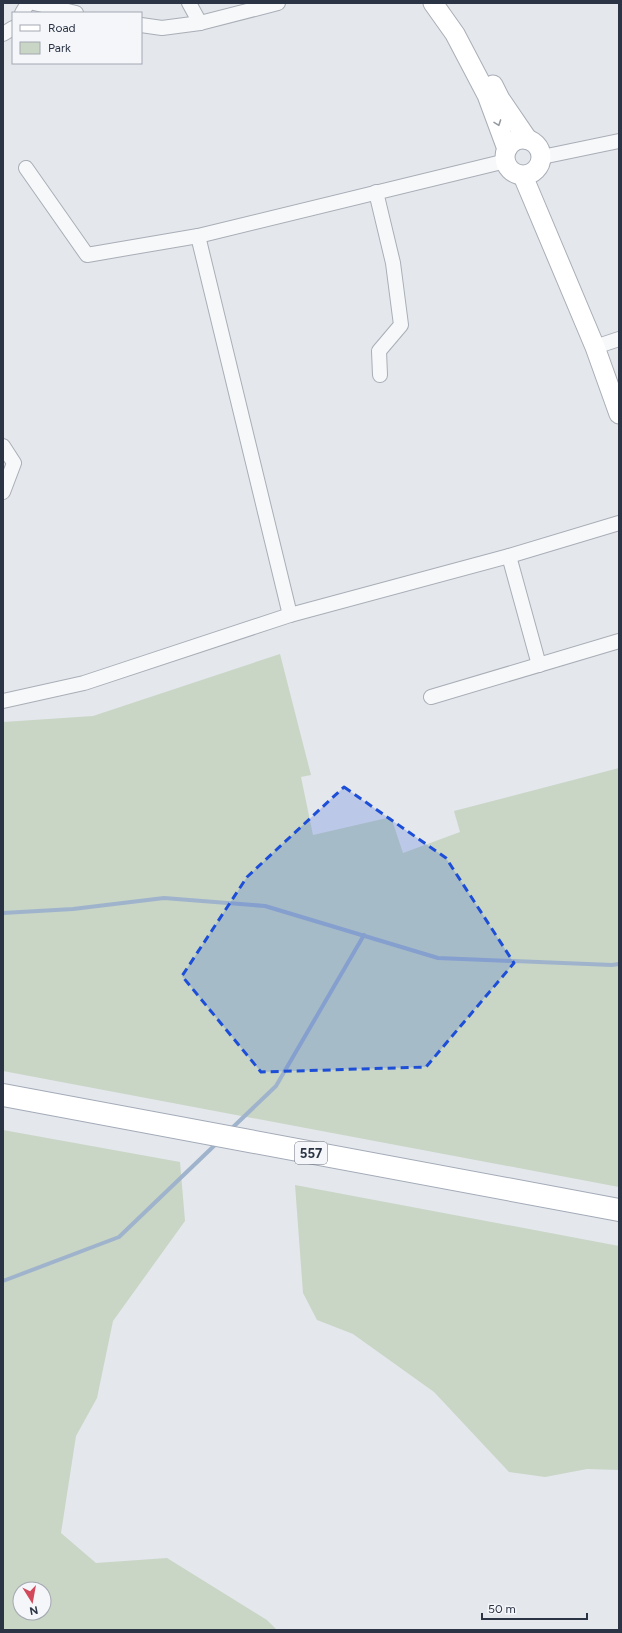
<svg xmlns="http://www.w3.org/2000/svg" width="622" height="1633" viewBox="0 0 622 1633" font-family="Figtree,sans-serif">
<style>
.green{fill:#c9d6c5;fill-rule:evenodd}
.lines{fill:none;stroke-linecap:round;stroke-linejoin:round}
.stream{stroke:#9fb4cc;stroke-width:4}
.street-casing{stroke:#a9aeb7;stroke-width:16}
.secondary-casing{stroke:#a9aeb7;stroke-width:21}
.primary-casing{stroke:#a3abb8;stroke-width:24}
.street{stroke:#f7f8fa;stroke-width:14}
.secondary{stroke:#fff;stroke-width:19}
.primary{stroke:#fff;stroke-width:22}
.oneway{stroke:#959aa2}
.marked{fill:#1d4ed8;fill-opacity:0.2;stroke:#1d4ed8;stroke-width:3;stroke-dasharray:8 5;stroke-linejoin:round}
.labels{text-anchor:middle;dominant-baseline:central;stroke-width:3;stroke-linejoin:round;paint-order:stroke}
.shield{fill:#f4f6f9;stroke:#676e7b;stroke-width:1}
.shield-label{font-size:13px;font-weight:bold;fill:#2b3445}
</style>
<rect width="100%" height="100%" fill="#e4e7ec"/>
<!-- green -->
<g class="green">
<path d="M280 654 311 775 301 777 313 835 391 817 403 853 460 832 454 811 619 768V1187L3 1071V722L93 716Z"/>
<path d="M3 1130 180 1162 185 1221 113 1321 97 1398 76 1436 61 1533 96 1563 167 1558 267 1620 277 1630H3ZM20 1589H44V1613H20Z"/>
<path d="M295 1185 619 1246V1470L587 1469 545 1477 509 1472 434 1392 353 1334 317 1320 303 1293Z"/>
</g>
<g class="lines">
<!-- stream -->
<g class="stream">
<path d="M3 913 73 909 164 898 265 906 438 958 612 965 619 964"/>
<path d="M230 1130 276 1086 364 935"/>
<path d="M3 1281 119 1237 217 1143"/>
</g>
<defs>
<g id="street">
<path d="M34 3 76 13"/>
<path d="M189 3 200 23"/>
<path d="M22 13 28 3"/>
<path d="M141 25 162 28 200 23 278 3"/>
<path d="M3 34 13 28"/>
<path d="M542 157 619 141"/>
<path d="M26 168 87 255 198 236 506 161"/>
<path d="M376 192 393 263 401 325 379 351 380 375"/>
<path d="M198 236 290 615"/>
<path d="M595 347 619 339"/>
<path d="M3 446 14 463 3 492"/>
<path d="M509 556 539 665"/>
<path d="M431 697 619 641"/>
<path d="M3 701 84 683 290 615 509 556 619 523"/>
</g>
<g id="secondary">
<path d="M433 3 455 34 487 95 507 149"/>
<path d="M493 85 500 99 528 140"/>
<circle cx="523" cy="157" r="18"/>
<path d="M523 176 595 347 619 414"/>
</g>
<path id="primary" d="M3 1095 619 1210"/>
</defs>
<!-- street casing -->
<use href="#street" class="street-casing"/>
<!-- secondary casing -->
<use href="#secondary" class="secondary-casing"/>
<!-- primary casing -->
<use href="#primary" class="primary-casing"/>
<!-- street -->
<use href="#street" class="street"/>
<!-- secondary -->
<use href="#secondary" class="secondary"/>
<!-- primary -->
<use href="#primary" class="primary"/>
</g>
<!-- one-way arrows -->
<defs><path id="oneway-chevron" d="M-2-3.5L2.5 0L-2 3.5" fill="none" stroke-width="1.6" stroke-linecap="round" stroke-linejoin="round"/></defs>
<use class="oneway" href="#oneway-chevron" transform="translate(498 123) rotate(70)"/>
<!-- marked area -->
<path class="marked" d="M344 787 446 858 514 963 426 1067 261 1072 182 976 247 877Z"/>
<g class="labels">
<!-- shield labels -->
<rect class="shield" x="295" y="1142" width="32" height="22" rx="3"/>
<g class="shield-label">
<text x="311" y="1153">557</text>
</g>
</g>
<!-- border -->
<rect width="622" height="1633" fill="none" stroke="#2b3445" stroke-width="8"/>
<!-- legend -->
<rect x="12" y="12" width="130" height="52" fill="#f4f6f9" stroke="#a4a8b1"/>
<rect x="20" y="25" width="20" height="6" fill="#ffffff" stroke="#a4a8b1"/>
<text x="48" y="32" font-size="12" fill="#2b3445">Road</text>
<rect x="20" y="42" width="20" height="12" fill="#c9d6c5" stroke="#a4a8b1"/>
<text x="48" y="52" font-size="12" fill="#2b3445">Park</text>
<!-- north arrow -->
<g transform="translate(32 1601) rotate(169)"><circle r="19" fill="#f4f6f9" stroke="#a4a8b1"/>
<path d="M0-3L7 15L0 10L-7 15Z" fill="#d1495b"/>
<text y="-6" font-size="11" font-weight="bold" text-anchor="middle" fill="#2b3445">N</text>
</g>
<!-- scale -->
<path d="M482 1613v6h105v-6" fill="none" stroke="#2b3445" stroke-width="2"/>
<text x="488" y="1613" font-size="12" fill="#2b3445" stroke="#f4f6f9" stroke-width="3" paint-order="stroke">50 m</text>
</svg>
